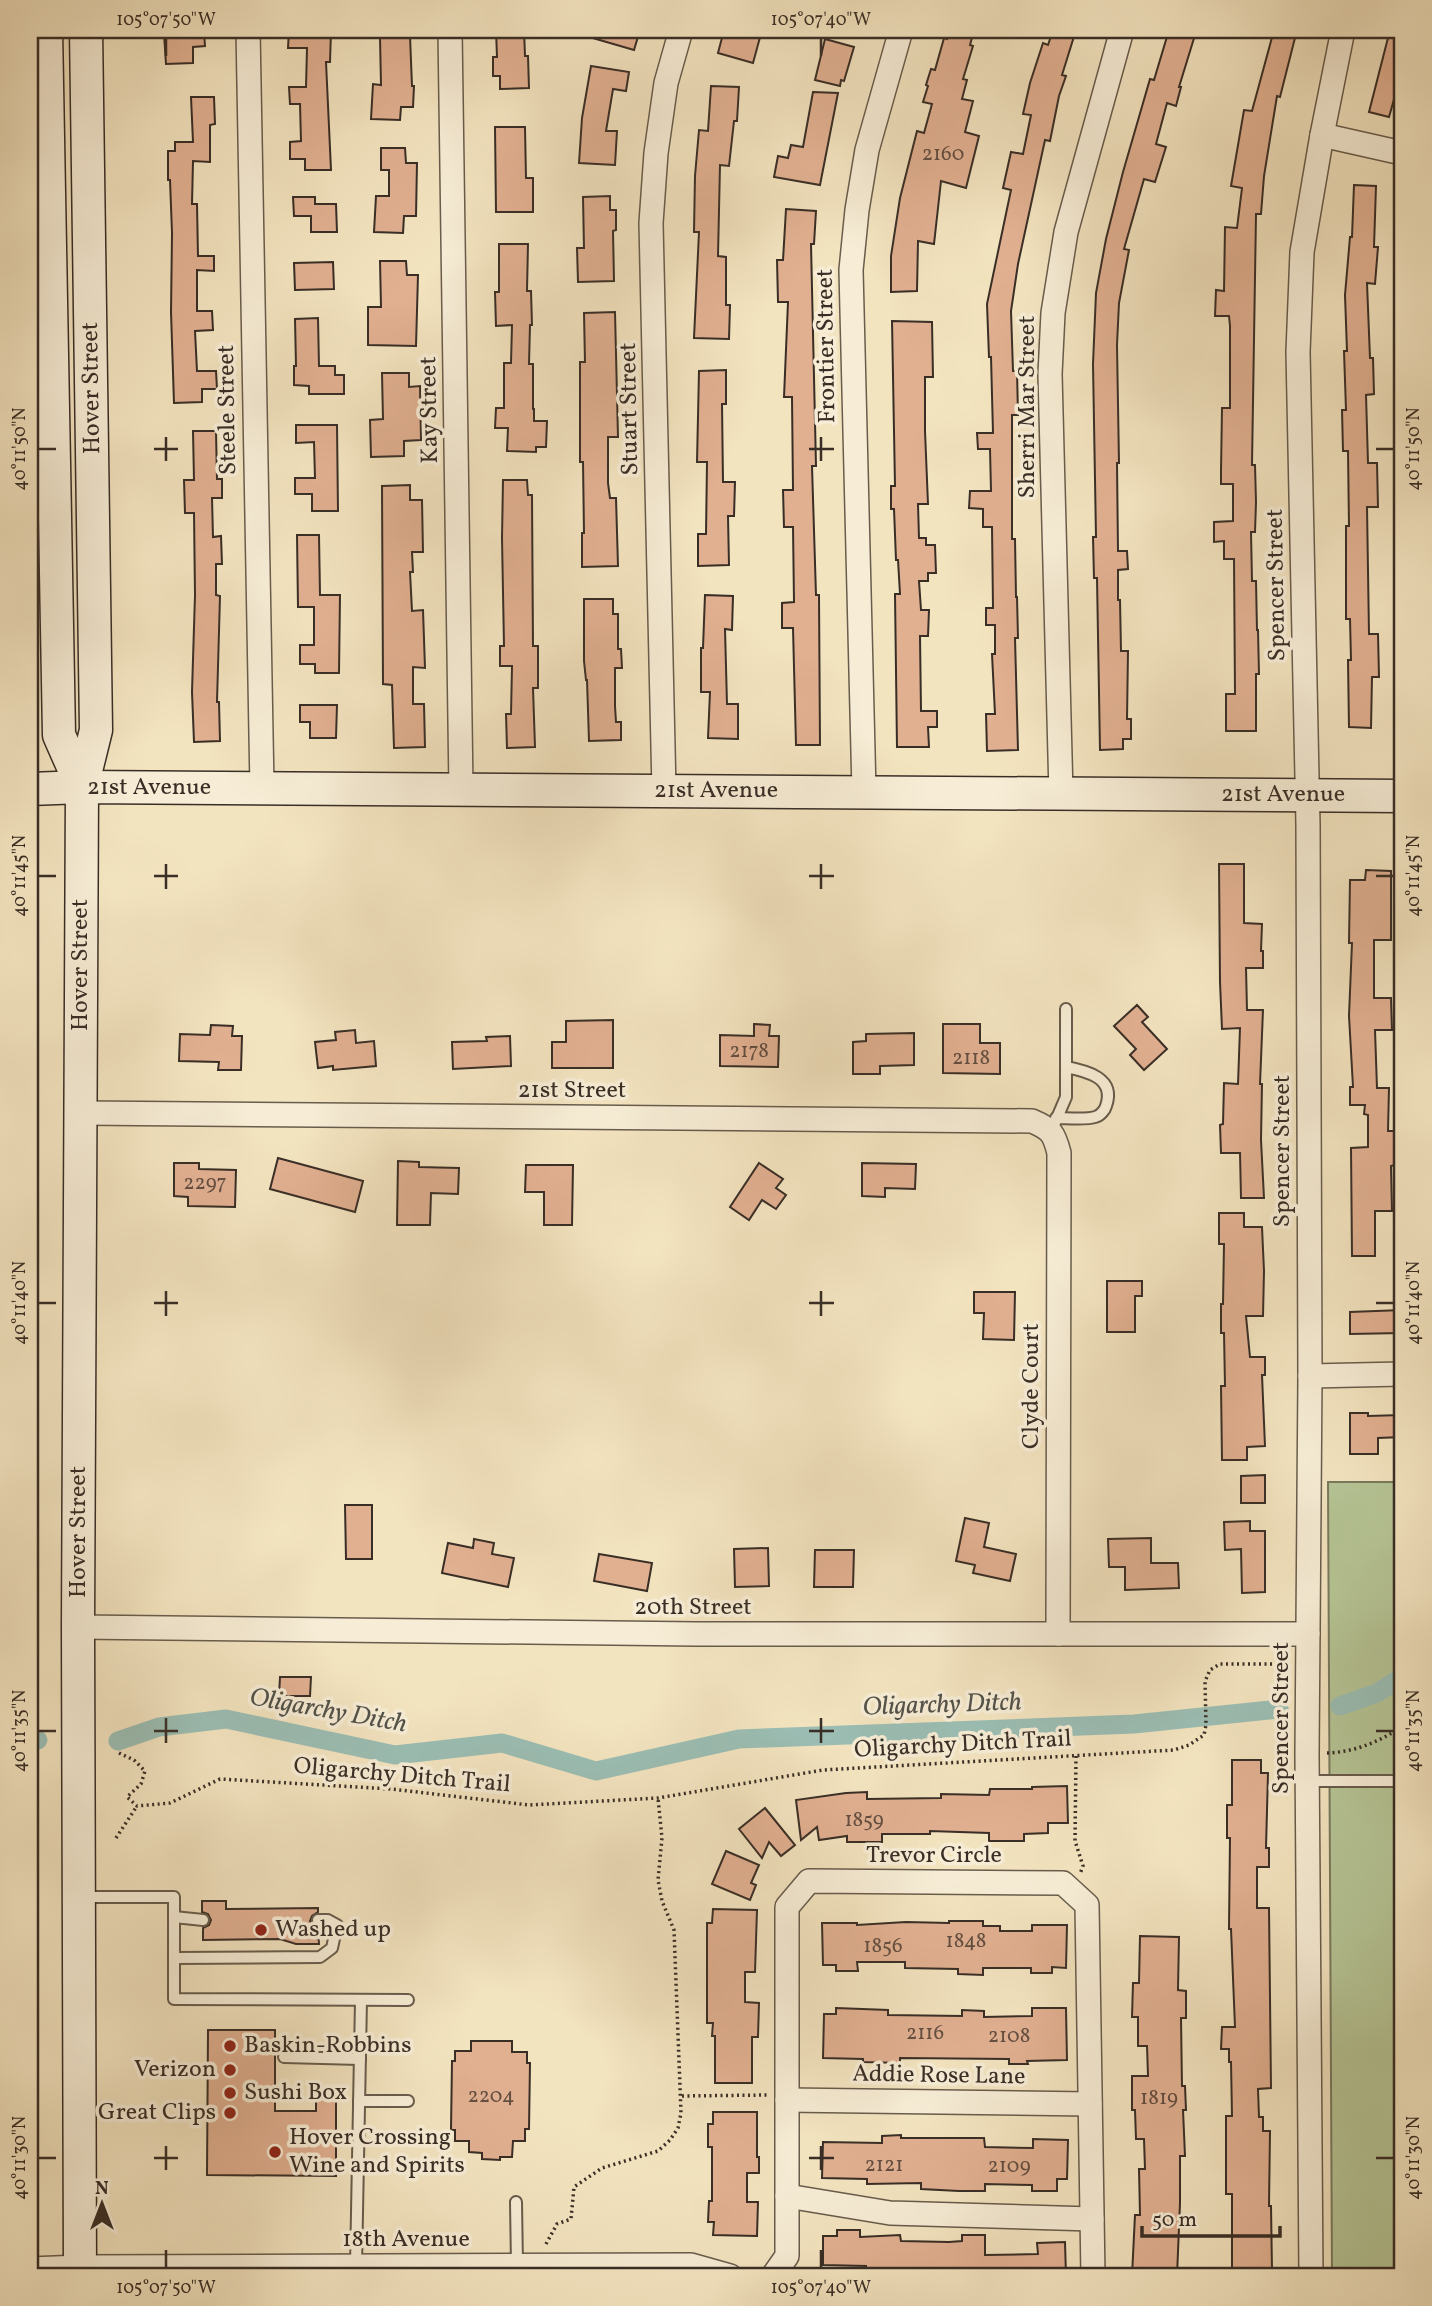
<svg xmlns="http://www.w3.org/2000/svg" width="1432" height="2306" viewBox="0 0 1432 2306" font-family="Vollkorn,serif">
<style>
.green{fill:#b6c596;stroke:#787a5e;stroke-width:2}
.lines{fill:none;stroke-linecap:round;stroke-linejoin:round}
.canal{stroke:#9bbeb4;stroke-width:19}
.building{fill:#e1b091;stroke:#392e26;stroke-width:2}
.lane-casing{stroke:#685c4c;stroke-width:14}
.street-casing{stroke:#685c4c;stroke-width:26}
.secondary-casing{stroke:#392e26;stroke-width:35}
.path{stroke:#392e26;stroke-width:3.5;stroke-dasharray:2 3.5;stroke-linecap:butt}
.lane{stroke:#f7edd6;stroke-width:10}
.street{stroke:#f7edd6;stroke-width:23}
.secondary{stroke:#f7edd6;stroke-width:32}
.ticks{fill:none;stroke:#392e26;stroke-width:2.5}
.poi-dot{fill:#8f2418;stroke:#f7edd6;stroke-width:2.5}
.labels{text-anchor:middle;dominant-baseline:central;stroke-width:7;stroke-linejoin:round;paint-order:stroke}
.number-label{font-size:21px;fill:#634e41}
.street-label{font-size:24px;fill:#392e26;stroke:#f7edd6}
.poi-label{font-size:24px;fill:#392e26;stroke:#f7edd6;text-anchor:start}
.water-label{font-size:26px;font-style:italic;fill:#52524a;stroke:#f7edd6}
.neatline{fill:none;stroke:#392e26;stroke-width:2.5}
.ticks-label{font-size:18px;text-anchor:middle;fill:#392e26}
</style>
<rect width="100%" height="100%" fill="#f3e4c0"/>
<filter id="stains"><feTurbulence type="fractalNoise" baseFrequency=".00286" numOctaves="4"/><feColorMatrix values="0 0 0 0 .2 0 0 0 0 .09 0 0 0 0 .02 0 0 0 .5 -.17"/></filter>
<radialGradient id="worn" r=".72"><stop offset=".6" stop-color="#630" stop-opacity="0"/><stop offset="1" stop-color="#630" stop-opacity=".3"/></radialGradient>
<!-- green -->
<path class="green" d="M1328 1482H1402V2276H1332Z"/>
<g class="lines">
<!-- canal -->
<g class="canal">
<path d="M1340 1706 1377 1693 1402 1677"/>
<path d="M30 1741 38 1740"/>
<path d="M118 1741 159 1727 226 1719 395 1755 502 1743 596 1771 739 1739 1134 1724 1279 1709"/>
</g>
</g>
<!-- building -->
<g class="building">
<path d="M289 30 331 31 330 62H326L331 170H305V159H290V142L301 141 300 104H290L289 87H306L307 48H288Z"/>
<path d="M496 30H524L525 56H528L529 88 500 89V76H493V57H497Z"/>
<path d="M580 30H640L634 50 579 34Z"/>
<path d="M724 30H762L753 63 718 53Z"/>
<path d="M949 30H974L970 45 973 46 963 79 967 80 962 99 973 101 965 132 979 136 966 188 941 181 934 244 918 241 917 291 891 292V256L900 198 917 131 924 133 932 104 923 102 928 86 926 85 931 69 935 70 944 38 947 39Z"/>
<path d="M1053 30H1076L1062 75 1066 76 1059 96 1050 141 1045 140 1018 264 1011 311 1013 371H1017L1018 415H1012V539H1015L1016 597H1017L1018 638H1015L1018 750 987 751 986 714H995L992 654H995V625H986V608H993L992 527H983V509L969 508 970 491H991L990 449H978L977 433H993L991 357H989L987 304 1011 190 1003 188 1011 152 1023 154 1031 115 1023 114 1030 83 1043 43 1048 45Z"/>
<path d="M1169 30H1185L1184 32 1195 35 1179 87H1181L1176 106 1167 103 1156 144 1166 147 1155 182 1144 179 1124 249 1129 250 1119 303 1117 345 1119 463H1117L1118 551H1127L1128 569 1118 570V600H1120L1121 651H1128L1127 719H1131V739H1123V749L1100 750 1097 578H1094L1093 537H1096L1093 364 1096 293 1106 239 1123 172 1150 79 1154 80Z"/>
<path d="M1274 30H1297L1280 97 1277 96 1264 176 1261 214H1256L1252 465H1255L1256 502 1255 532H1251L1252 581H1256L1257 630H1258L1259 674H1256V731H1226V694H1235L1234 559H1224V541L1214 542V522L1233 521V484H1221V471L1222 408H1230V326L1229 316H1215L1216 290 1224 291 1225 227 1237 228 1242 188 1231 186 1244 110 1252 111Z"/>
<path d="M1390 30H1402V71L1389 117 1369 112Z"/>
<path d="M204 32 205 46 193 47V63L166 64 164 34Z"/>
<path d="M410 36 412 86H414L413 107H401L400 120 371 119 373 84 381 85 380 37Z"/>
<path d="M825 39 854 47 844 81 841 80 840 86 815 80Z"/>
<path d="M591 66 629 72 626 91 613 89 606 131H617L615 165 579 163 582 118Z"/>
<path d="M711 86 739 87 737 121H734L729 166 720 165 718 256 726 257V305H730L729 339 694 338 699 232H694L695 176 699 130 708 131Z"/>
<path d="M813 92 838 93 820 185 774 177 778 156 788 158 791 145 803 147Z"/>
<path d="M191 97H214L215 124 210 125V162L193 161 192 204H197L198 256H214V271L197 270V311H212L213 330 195 331 197 371H216L217 389H202V402L174 403 171 312 172 233 170 180H168V151H175V142H193Z"/>
<path d="M495 127H525L526 178H533V212H496Z"/>
<path d="M381 148H405L406 163H417L416 216H404L403 233 374 232 376 196H389V170H381Z"/>
<path d="M1354 185 1376 186 1374 247H1378L1375 284 1367 283 1370 358H1373L1374 394 1366 395 1368 463H1377L1378 507H1367L1369 634H1378L1379 677H1372L1371 728 1349 727 1348 660H1351L1350 619H1346V526H1349L1348 451H1343L1342 410H1346L1344 351H1347L1345 295 1350 237H1352Z"/>
<path d="M610 196V210H616V230L613 231 614 281 578 282 577 248H584L583 197Z"/>
<path d="M293 197H315V204H336L337 232H311V216H294Z"/>
<path d="M786 209 816 211 814 244H811L816 466H812L816 595H819L820 745H796L793 628H782V603L794 602 793 527H784L783 490H793L792 397H784L788 302H778L777 260H783Z"/>
<path d="M499 244H528L527 291H531L532 325H530L529 364H533V409H534V421H547L546 447H536V452L507 451 508 428H495L496 408H504V363H511L512 325 496 326 495 292H499Z"/>
<path d="M380 261H406L407 275H418L416 346 368 345V307H381Z"/>
<path d="M333 262 334 289 295 290 294 263Z"/>
<path d="M615 312 618 437H608V483L610 498H616L618 566 582 567V533H584L583 462H580V362H585L584 313Z"/>
<path d="M318 318 319 366H335V375H344V394H309V386L294 385V366H296L295 319Z"/>
<path d="M892 321 932 322 933 377H925V431L928 504H918L919 538H926V545H935L936 573H928V581H919L921 610H929L928 636H920L921 711H937V727H928L929 747H897L895 594H900L898 560H896L894 509H891V486H895Z"/>
<path d="M726 370V404H722L723 482H735L734 516H728L729 565 698 566V534H706L707 462H697L699 371Z"/>
<path d="M382 373H409V387L420 386 421 440 404 441V456L371 457 370 420 383 419Z"/>
<path d="M296 425H337L338 511H312V494H295V478H315L314 442 296 443Z"/>
<path d="M193 431H216L217 479H222V498H212L213 537 221 536 222 564H216V595L220 596 217 702H219L220 741 194 742 192 692 195 595 194 513H185L184 480H194Z"/>
<path d="M503 480H527L528 495H532L533 646H538V688H533L535 747 507 748 506 714H511L512 666H500V646H504L502 538Z"/>
<path d="M410 485V500H422L423 552H412L413 572H410L412 611 423 610 425 668 413 667V704H424L425 747 394 748 392 685 383 684 382 486Z"/>
<path d="M297 535H319L320 595H340L339 673H315V664H300V645H314V607H298Z"/>
<path d="M705 595 733 596 732 630 725 629 727 704H738V739L708 738 710 692H701V648H703Z"/>
<path d="M584 599H613V614H618V649H621L622 668H615V706L616 722H621V740L589 741 587 680H586L584 661Z"/>
<path d="M300 705H337L336 738H310V722H300Z"/>
<path d="M1219 864H1244V923L1262 924 1261 951H1263V968H1246L1247 1010H1263L1260 1084H1262L1261 1140 1264 1198H1241L1240 1153H1221L1220 1125 1223 1124 1224 1083 1238 1084 1240 1028 1222 1029 1220 982Z"/>
<path d="M1366 870 1391 871V940H1374V998H1391L1392 1030H1375L1377 1088H1389L1388 1131H1394L1395 1165 1391 1166 1392 1211H1375V1256H1352L1351 1148 1368 1147V1115L1364 1114 1365 1105H1350V1087H1353L1349 1016 1352 943H1349L1350 880H1365Z"/>
<path d="M1137 1005 1148 1017 1142 1022 1167 1049 1144 1070 1130 1055 1136 1049 1114 1026Z"/>
<path d="M613 1020V1068H552V1042H566V1021Z"/>
<path d="M754 1024 770 1025 769 1036H779L778 1067 720 1066V1035L754 1036Z"/>
<path d="M943 1024H980V1043H1000V1074L943 1073Z"/>
<path d="M211 1025 233 1026 232 1036H242L241 1070H218L219 1062 179 1061 180 1034 210 1035Z"/>
<path d="M355 1030 356 1043 374 1041 376 1066 333 1070V1066L318 1068 315 1042 336 1040 335 1032Z"/>
<path d="M914 1033V1065L880 1066V1074H853V1042L866 1041V1034Z"/>
<path d="M510 1036 511 1066 453 1069 452 1042 487 1041 486 1037Z"/>
<path d="M278 1158 363 1181 355 1212 270 1189Z"/>
<path d="M398 1161 419 1162V1167L459 1168 458 1194 431 1193 430 1225H397Z"/>
<path d="M174 1163H199V1169L236 1170 235 1207 188 1206V1197L174 1196Z"/>
<path d="M759 1163 783 1179 776 1188 786 1195 776 1209 762 1200 749 1220 730 1207Z"/>
<path d="M862 1163 916 1164 915 1189 885 1188V1197L862 1196Z"/>
<path d="M526 1165H573L572 1225H544V1192H525Z"/>
<path d="M1219 1213H1244V1227H1262L1264 1271 1263 1316H1246L1250 1357H1265V1375H1262L1265 1446 1247 1447V1460H1222L1221 1386H1225L1224 1333H1221V1304H1223L1224 1244H1219Z"/>
<path d="M1107 1281H1142V1296H1135V1332H1107Z"/>
<path d="M974 1292H1015L1014 1340 983 1339 984 1313H974Z"/>
<path d="M1402 1310V1333L1350 1334V1312Z"/>
<path d="M1350 1413H1368V1416L1402 1415V1437L1378 1438V1454H1350Z"/>
<path d="M1265 1475V1503H1241V1476Z"/>
<path d="M345 1505H372V1559H346Z"/>
<path d="M965 1518 989 1523 984 1547 1016 1554 1010 1581 973 1573 975 1565 956 1561Z"/>
<path d="M1250 1521V1531H1265V1592L1242 1593 1241 1549 1225 1550 1224 1522Z"/>
<path d="M1151 1538V1563H1178L1179 1588 1125 1590V1567H1109L1108 1539Z"/>
<path d="M474 1539 494 1543 492 1554 514 1558 508 1587 442 1573 448 1543 473 1548Z"/>
<path d="M768 1548 769 1586 735 1587 734 1549Z"/>
<path d="M815 1550H854L853 1587H814Z"/>
<path d="M599 1554 652 1563 647 1591 594 1581Z"/>
<path d="M280 1677H311L310 1696H279Z"/>
<path d="M1232 1760H1261V1773H1268L1266 1848H1269V1867H1257V1908H1269L1271 2088 1258 2089 1259 2117H1263V2131H1270L1269 2206H1271L1272 2270 1258 2271V2276H1232V2194H1226V2116H1232L1231 2062H1229V2049H1221L1222 2027H1235L1231 1929H1229L1230 1838H1227V1805H1232Z"/>
<path d="M1067 1786 1068 1823H1048V1833L1024 1834V1841H989V1833L930 1831V1834H882V1842H847V1836L819 1840 817 1827 801 1840 796 1800 846 1793 867 1792V1799L941 1798V1794L989 1795 990 1789H1032V1787Z"/>
<path d="M765 1808 795 1845 781 1856 769 1842 762 1858 739 1829Z"/>
<path d="M726 1851 759 1865 751 1883 756 1885 750 1900 712 1884Z"/>
<path d="M202 1901H226V1909L318 1908V1912L312 1916 310 1921 314 1926 318 1928 319 1944H296L280 1939 203 1940V1928L209 1925 211 1920 208 1914 202 1912Z"/>
<path d="M713 1909 757 1910 755 1972H745V2002L759 2003 758 2037H752V2083H715V2036H712L713 2023H707V1923H712Z"/>
<path d="M949 1921H983V1926H1000V1931H1032V1925H1067L1066 1968 1052 1967V1973H1031V1968H983V1975L958 1974V1969L905 1968V1962H857L858 1971H836V1965H823L822 1923H857V1925L906 1922 949 1923Z"/>
<path d="M1140 1936 1179 1937 1178 1990 1186 1991V2018H1181L1182 2086H1185L1186 2110H1183L1185 2156H1180V2203L1177 2276H1132L1135 2215H1140L1139 2169H1145L1144 2139H1136L1135 2110H1132V2076H1148L1147 2046H1138V2017H1132L1133 1983H1139Z"/>
<path d="M836 2008 888 2010V2015L962 2016V2010L984 2011V2017L1032 2016V2008H1066L1067 2060 1027 2061 1028 2064H1009V2059L900 2058V2063L863 2062V2059L823 2058 824 2014H836Z"/>
<path d="M208 2030H275V2111H316V2097H336V2176L207 2175Z"/>
<path d="M471 2041H512V2052H527V2063H530L529 2129H525V2141H513L512 2157H500V2160L482 2159V2153L469 2152V2141H455V2130H451L452 2061H455V2051H471Z"/>
<path d="M713 2112H757V2157H759V2173H747V2202H758L757 2236 713 2235 714 2222H708L709 2201H712V2147H708V2124H713Z"/>
<path d="M901 2135V2138H984L985 2147 1033 2148V2139L1068 2140 1067 2179H1057V2191H1032V2185L985 2184V2191H959L921 2189V2183L867 2184V2179L822 2178 823 2142 882 2143V2136Z"/>
<path d="M837 2230H860V2237L900 2235 901 2241 949 2242 962 2241V2235H985V2255L1038 2254 1037 2243 1065 2242 1066 2276H883V2272L866 2273V2266L823 2265V2236H837Z"/>
</g>
<g class="lines">
<defs>
<g id="lane">
<path d="M1056 1118C1066 1118 1087 1120 1095 1117 1100 1116 1105 1110 1106 1106 1116 1078 1087 1071 1066 1067"/>
<path d="M1051 1132 1066 1097V1009"/>
<path d="M1308 1781H1402"/>
<path d="M82 1897H174V1999L408 2000"/>
<path d="M174 1917 203 1920"/>
<path d="M175 1958 320 1957 332 1948 337 1925 328 1920H318"/>
<path d="M284 2057 360 2059"/>
<path d="M359 2101H408"/>
<path d="M516 2202 517 2266"/>
<path d="M356 2266 361 2000"/>
</g>
<g id="street">
<path d="M248 30 262 788"/>
<path d="M450 30 461 790"/>
<path d="M1322 135 1402 153"/>
<path d="M664 791 651 223 656 153 666 83 681 30"/>
<path d="M864 792 851 270 857 210 867 150 901 30"/>
<path d="M1061 794 1050 374 1053 313 1066 232 1122 30"/>
<path d="M81 1113 1032 1121C1051 1129 1054 1133 1059 1153L1058 1634"/>
<path d="M1310 1376 1402 1374"/>
<path d="M78 1627 696 1634H1308"/>
<path d="M787 2100 1090 2104"/>
<path d="M787 2196 890 2213 1092 2219"/>
<path d="M30 2269 80 2267 691 2265 730 2276"/>
<path d="M773 2276 787 2256V1907L809 1881 1063 1883 1087 1905 1093 2276"/>
<path d="M1311 2276 1307 1754 1310 1376 1308 825 1298 352 1302 252 1322 135 1343 30"/>
</g>
<g id="secondary">
<path d="M46 30 59 735 82 787"/>
<path d="M30 789 82 787 1402 796"/>
<path d="M80 2276 78 1627 82 787 96 730 86 30"/>
</g>
</defs>
<!-- lane casing -->
<use href="#lane" class="lane-casing"/>
<!-- street casing -->
<use href="#street" class="street-casing"/>
<!-- secondary casing -->
<use href="#secondary" class="secondary-casing"/>
<!-- path -->
<g class="path">
<path d="M30 1695 40 1693"/>
<path d="M119 1753 134 1760 145 1771 141 1784 127 1797 137 1806 170 1803 220 1779 391 1789 529 1805 658 1798 823 1770 1174 1750 1189 1745 1204 1735 1206 1725 1205 1681 1210 1670 1220 1664H1290"/>
<path d="M1327 1753C1355 1752 1378 1742 1402 1727"/>
<path d="M30 1754 37 1750"/>
<path d="M1076 1756 1075 1841 1083 1866 1080 1874"/>
<path d="M30 1796 32 1797"/>
<path d="M116 1838 137 1806"/>
<path d="M682 2096 767 2095"/>
<path d="M546 2244 557 2224 571 2219 574 2187 602 2168 658 2151 670 2140 678 2128 681 2113 674 1930 662 1901 658 1880 662 1838 658 1798"/>
</g>
<!-- lane -->
<use href="#lane" class="lane"/>
<!-- street -->
<use href="#street" class="street"/>
<!-- secondary -->
<use href="#secondary" class="secondary"/>
</g>
<!-- ticks -->
<path class="ticks" d="M166 38V56M821 38V56M166 437V461M821 437V461M38 449H56M154 449H178M809 449H834M1376 449H1394M166 864V889M821 864V889M38 876H56M154 876H178M809 876H834M1376 876H1394M166 1291V1316M821 1291V1316M38 1303H56M154 1303H178M809 1303H834M1376 1303H1394M166 1718V1743M821 1718V1743M38 1731H56M154 1731H178M809 1731H834M1376 1731H1394M166 2146V2170M821 2146V2170M38 2158H56M154 2158H178M809 2158H834M1376 2158H1394M166 2250V2268M821 2250V2268"/>
<!-- markers -->
<g class="poi-dot">
<circle cx="261" cy="1930" r="7"/>
<circle cx="230" cy="2046" r="7"/>
<circle cx="230" cy="2070" r="7"/>
<circle cx="230" cy="2093" r="7"/>
<circle cx="230" cy="2113" r="7"/>
<circle cx="275" cy="2152" r="7"/>
</g>
<g class="labels">
<!-- number labels -->
<g class="number-label">
<text x="943" y="154">2160</text>
<text x="749" y="1051">2178</text>
<text x="971" y="1058">2118</text>
<text x="205" y="1183">2297</text>
<text x="864" y="1820">1859</text>
<text x="966" y="1941">1848</text>
<text x="883" y="1946">1856</text>
<text x="925" y="2033">2116</text>
<text x="1009" y="2036">2108</text>
<text x="491" y="2096">2204</text>
<text x="1159" y="2098">1819</text>
<text x="884" y="2165">2121</text>
<text x="1009" y="2166">2109</text>
</g>
<!-- street labels -->
<g class="street-label">
<text transform="translate(827 346) rotate(-91)">Frontier Street</text>
<text transform="translate(92 388) rotate(-91)">Hover Street</text>
<text transform="translate(1028 407) rotate(-90)">Sherri Mar Street</text>
<text transform="translate(630 409) rotate(-91)">Stuart Street</text>
<text transform="translate(228 410) rotate(-91)">Steele Street</text>
<text transform="translate(430 410) rotate(-91)">Kay Street</text>
<text transform="translate(1277 585) rotate(-91)">Spencer Street</text>
<text x="149" y="788">21st Avenue</text>
<text x="716" y="791">21st Avenue</text>
<text x="1283" y="795">21st Avenue</text>
<text transform="translate(81 965) rotate(-90)">Hover Street</text>
<text x="572" y="1091">21st Street</text>
<text transform="translate(1283 1151) rotate(-90)">Spencer Street</text>
<text transform="translate(1032 1386) rotate(-90)">Clyde Court</text>
<text transform="translate(79 1532) rotate(-90)">Hover Street</text>
<text x="693" y="1608">20th Street</text>
<text transform="translate(1282 1718) rotate(-90)">Spencer Street</text>
<text transform="translate(963 1745) rotate(-3)">Oligarchy Ditch Trail</text>
<text transform="translate(402 1776) rotate(5)">Oligarchy Ditch Trail</text>
<text x="934" y="1856">Trevor Circle</text>
<text transform="translate(939 2076) rotate(1)">Addie Rose Lane</text>
<text x="406" y="2240">18th Avenue</text>
</g>
<!-- poi labels -->
<g class="poi-label">
<text x="275" y="1930">Washed up</text>
<text x="244" y="2046">Baskin-Robbins</text>
<text x="216" y="2070" text-anchor="end">Verizon</text>
<text x="244" y="2093">Sushi Box</text>
<text x="216" y="2113" text-anchor="end">Great Clips</text>
<text x="289" y="2138">Hover Crossing<tspan x="289" dy="28">Wine and Spirits</tspan></text>
</g>
<!-- water labels -->
<g class="water-label">
<text transform="translate(942 1705) rotate(-2)">Oligarchy Ditch</text>
<text transform="translate(328 1711) rotate(10)">Oligarchy Ditch</text>
</g>
</g>
<!-- margin -->
<rect width="1432" height="2306" fill="none" stroke="#f3e4c0" stroke-width="77"/>
<!-- north arrow -->
<g transform="translate(102 2204)" stroke="#f7edd6" stroke-width="5" paint-order="stroke">
<path d="M0-5L12 26L0 18L-12 26Z" fill="#392e26"/>
<text y="-10" font-size="19" font-weight="bold" text-anchor="middle" fill="#392e26">N</text>
</g>
<!-- scale -->
<path d="M1142 2226v10h138v-10" fill="none" stroke="#392e26" stroke-width="3.5"/>
<text x="1152" y="2226" font-size="21" fill="#392e26" stroke="#f7edd6" stroke-width="5" paint-order="stroke">50 m</text>
<rect x="38" y="38" width="1356" height="2230" class="neatline"/>
<g class="ticks-label">
<text x="166" y="25">105°07'50"W</text>
<text x="821" y="25">105°07'40"W</text>
<text transform="translate(19 449) rotate(-90)" y="6">40°11'50"N</text>
<text transform="translate(1413 449) rotate(-90)" y="6">40°11'50"N</text>
<text transform="translate(19 876) rotate(-90)" y="6">40°11'45"N</text>
<text transform="translate(1413 876) rotate(-90)" y="6">40°11'45"N</text>
<text transform="translate(19 1303) rotate(-90)" y="6">40°11'40"N</text>
<text transform="translate(1413 1303) rotate(-90)" y="6">40°11'40"N</text>
<text transform="translate(19 1731) rotate(-90)" y="6">40°11'35"N</text>
<text transform="translate(1413 1731) rotate(-90)" y="6">40°11'35"N</text>
<text transform="translate(19 2158) rotate(-90)" y="6">40°11'30"N</text>
<text transform="translate(1413 2158) rotate(-90)" y="6">40°11'30"N</text>
<text x="166" y="2293">105°07'50"W</text>
<text x="821" y="2293">105°07'40"W</text>
</g>
<rect width="100%" height="100%" filter="url(#stains)"/>
<rect width="100%" height="100%" fill="url(#worn)"/>
</svg>
